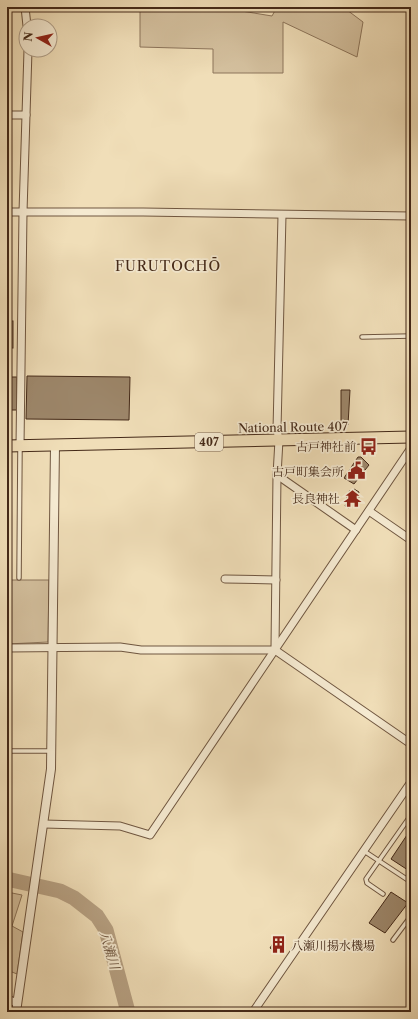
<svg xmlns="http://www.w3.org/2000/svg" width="418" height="1019" viewBox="0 0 418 1019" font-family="'Libre Caslon Text','Noto Serif JP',serif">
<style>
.green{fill:#d3bf9d;stroke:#8c745a}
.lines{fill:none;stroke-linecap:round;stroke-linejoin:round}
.river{stroke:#b6a082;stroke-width:15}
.building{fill:#9d876b;stroke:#442918}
.service-casing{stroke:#6f5640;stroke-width:5.5}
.minor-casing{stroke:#6f5640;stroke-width:9}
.tertiary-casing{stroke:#6f5640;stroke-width:10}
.trunk-casing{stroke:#442918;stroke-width:13}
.service{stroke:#f5ead1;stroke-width:3.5}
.minor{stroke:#f5ead1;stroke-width:7}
.tertiary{stroke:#f5ead1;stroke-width:8}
.trunk{stroke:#f0deb8;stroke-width:11}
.labels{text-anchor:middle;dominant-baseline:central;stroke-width:3.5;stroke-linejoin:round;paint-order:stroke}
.shield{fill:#f5ead1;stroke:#796350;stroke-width:1}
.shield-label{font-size:11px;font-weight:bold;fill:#442918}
.street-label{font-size:12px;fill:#442918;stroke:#f5ead1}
.poi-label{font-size:12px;fill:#442918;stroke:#f5ead1;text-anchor:end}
.water-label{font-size:13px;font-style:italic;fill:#664d38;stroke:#f5ead1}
.quarter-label{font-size:14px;letter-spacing:1px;fill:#442918;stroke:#f5ead1}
</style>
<rect width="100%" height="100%" fill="#f0deb8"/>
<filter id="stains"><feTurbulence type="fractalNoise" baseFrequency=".005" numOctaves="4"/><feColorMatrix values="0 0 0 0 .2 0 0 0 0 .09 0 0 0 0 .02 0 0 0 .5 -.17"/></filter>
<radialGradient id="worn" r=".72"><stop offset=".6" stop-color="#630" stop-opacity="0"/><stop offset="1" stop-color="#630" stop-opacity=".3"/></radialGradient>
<!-- green -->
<g class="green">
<path d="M140 7H217L272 16 277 7H343L363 22 357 57 283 22V73H213V49L140 47Z"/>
<path d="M7 580H49L48 642 7 644Z"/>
<path d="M7 892 22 895 12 926 23 932 17 974 7 970Z"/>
</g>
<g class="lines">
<!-- river -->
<path class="river" d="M7 879 60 891 74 898 97 916 106 930 128 1012"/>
</g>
<!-- building -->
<g class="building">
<rect x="7" y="321" width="6" height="27"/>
<path d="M27 376 130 377 129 420 26 419Z"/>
<rect x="7" y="377" width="10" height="33"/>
<path d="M341 390H350L348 425 341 424Z"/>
<path d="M358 457H361L369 465 354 484 344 478Z"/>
<path d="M354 489 359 492 358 495 360 496 355 503 353 501 349 508 345 506 349 499 346 497 350 490 352 492Z"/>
<path d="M411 829V872L391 859Z"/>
<path d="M391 892 408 903 385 933 369 923Z"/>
<path d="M277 937 285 942 278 953 270 948Z"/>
</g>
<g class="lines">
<defs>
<g id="service">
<path d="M362 337 411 336"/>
<path d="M19 578 20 447"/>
<path d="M7 751H51"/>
<path d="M364 851 411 882"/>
<path d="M383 894 367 883 366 879 411 815"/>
<path d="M393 940 411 916"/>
</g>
<g id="minor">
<path d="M25 7 27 26"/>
<path d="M7 115H26"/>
<path d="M7 212H143L411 216"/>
<path d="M20 446 23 212 28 50"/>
<path d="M277 475 356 530"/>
<path d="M369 511 411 540"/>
<path d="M225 579 276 580"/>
<path d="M7 648 120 647 141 650H275L411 744"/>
<path d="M275 648 277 475 279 440 277 430 282 215"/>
<path d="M44 824 120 826 150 835 411 448"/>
<path d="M7 999 17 1003"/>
<path d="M253 1012 411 782"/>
</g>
<path id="tertiary" d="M16 1012 51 769 55 445"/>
<path id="trunk" d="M7 446 411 437"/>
</defs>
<!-- service casing -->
<use href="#service" class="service-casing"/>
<!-- minor casing -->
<use href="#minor" class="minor-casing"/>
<!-- tertiary casing -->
<use href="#tertiary" class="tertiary-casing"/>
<!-- trunk casing -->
<use href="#trunk" class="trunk-casing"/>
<!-- service -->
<use href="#service" class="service"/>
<!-- minor -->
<use href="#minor" class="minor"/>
<!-- tertiary -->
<use href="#tertiary" class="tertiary"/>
<!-- trunk -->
<use href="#trunk" class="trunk"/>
</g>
<!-- icons -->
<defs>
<symbol id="bus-bare" viewBox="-9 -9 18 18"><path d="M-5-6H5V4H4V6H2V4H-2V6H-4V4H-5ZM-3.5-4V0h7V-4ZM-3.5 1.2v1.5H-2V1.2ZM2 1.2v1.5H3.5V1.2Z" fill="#8f2418" stroke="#f5ead1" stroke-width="2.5" paint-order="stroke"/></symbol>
<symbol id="civic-bare" viewBox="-9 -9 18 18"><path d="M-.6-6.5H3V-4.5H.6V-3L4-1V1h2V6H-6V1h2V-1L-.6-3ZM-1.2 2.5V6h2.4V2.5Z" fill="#8f2418" stroke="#f5ead1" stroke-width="2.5" paint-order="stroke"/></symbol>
<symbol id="temple-bare" viewBox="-9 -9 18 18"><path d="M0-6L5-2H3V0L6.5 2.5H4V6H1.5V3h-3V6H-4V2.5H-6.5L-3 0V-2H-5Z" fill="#8f2418" stroke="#f5ead1" stroke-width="2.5" paint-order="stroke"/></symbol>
<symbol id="building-bare" viewBox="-9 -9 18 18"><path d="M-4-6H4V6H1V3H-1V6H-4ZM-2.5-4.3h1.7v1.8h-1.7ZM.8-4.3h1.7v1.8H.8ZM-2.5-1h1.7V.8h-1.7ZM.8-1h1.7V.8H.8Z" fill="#8f2418" stroke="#f5ead1" stroke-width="2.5" paint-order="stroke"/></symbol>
</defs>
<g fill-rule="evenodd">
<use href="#bus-bare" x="356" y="434" width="25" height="25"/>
<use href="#civic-bare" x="344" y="458" width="25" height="25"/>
<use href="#temple-bare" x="340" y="486" width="25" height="25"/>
<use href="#building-bare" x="266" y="932" width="25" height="25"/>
</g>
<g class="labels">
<!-- shield labels -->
<rect class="shield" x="195" y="433" width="28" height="18" rx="3"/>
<g class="shield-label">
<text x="209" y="442">407</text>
</g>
<!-- street labels -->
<g class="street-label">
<text transform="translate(293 427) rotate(-1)">National Route 407</text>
</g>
<!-- poi labels -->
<g class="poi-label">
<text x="356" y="446">古戸神社前</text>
<text x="344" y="471">古戸町集会所</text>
<text x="340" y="498">長良神社</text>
<text x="291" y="945" text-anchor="start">八瀬川揚水機場</text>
</g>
<!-- water labels -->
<g class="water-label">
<text transform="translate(110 950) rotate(73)">八瀬川</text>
</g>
<!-- quarter labels -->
<g class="quarter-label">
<text x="168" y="266">FURUTOCHŌ</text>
</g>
</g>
<!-- margin -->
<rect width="418" height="1019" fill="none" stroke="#f0deb8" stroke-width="24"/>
<rect x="8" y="8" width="402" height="1003" fill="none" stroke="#442918" stroke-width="2"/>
<rect x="12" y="12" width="394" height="995" fill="none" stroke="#442918"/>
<!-- north arrow -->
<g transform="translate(38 38) rotate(278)"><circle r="19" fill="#f5ead1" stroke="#ae9d87"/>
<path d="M0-3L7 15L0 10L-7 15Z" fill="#8f2418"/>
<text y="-6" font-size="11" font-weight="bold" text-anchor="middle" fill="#442918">N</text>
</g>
<rect width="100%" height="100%" filter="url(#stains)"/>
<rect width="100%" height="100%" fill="url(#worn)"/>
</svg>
